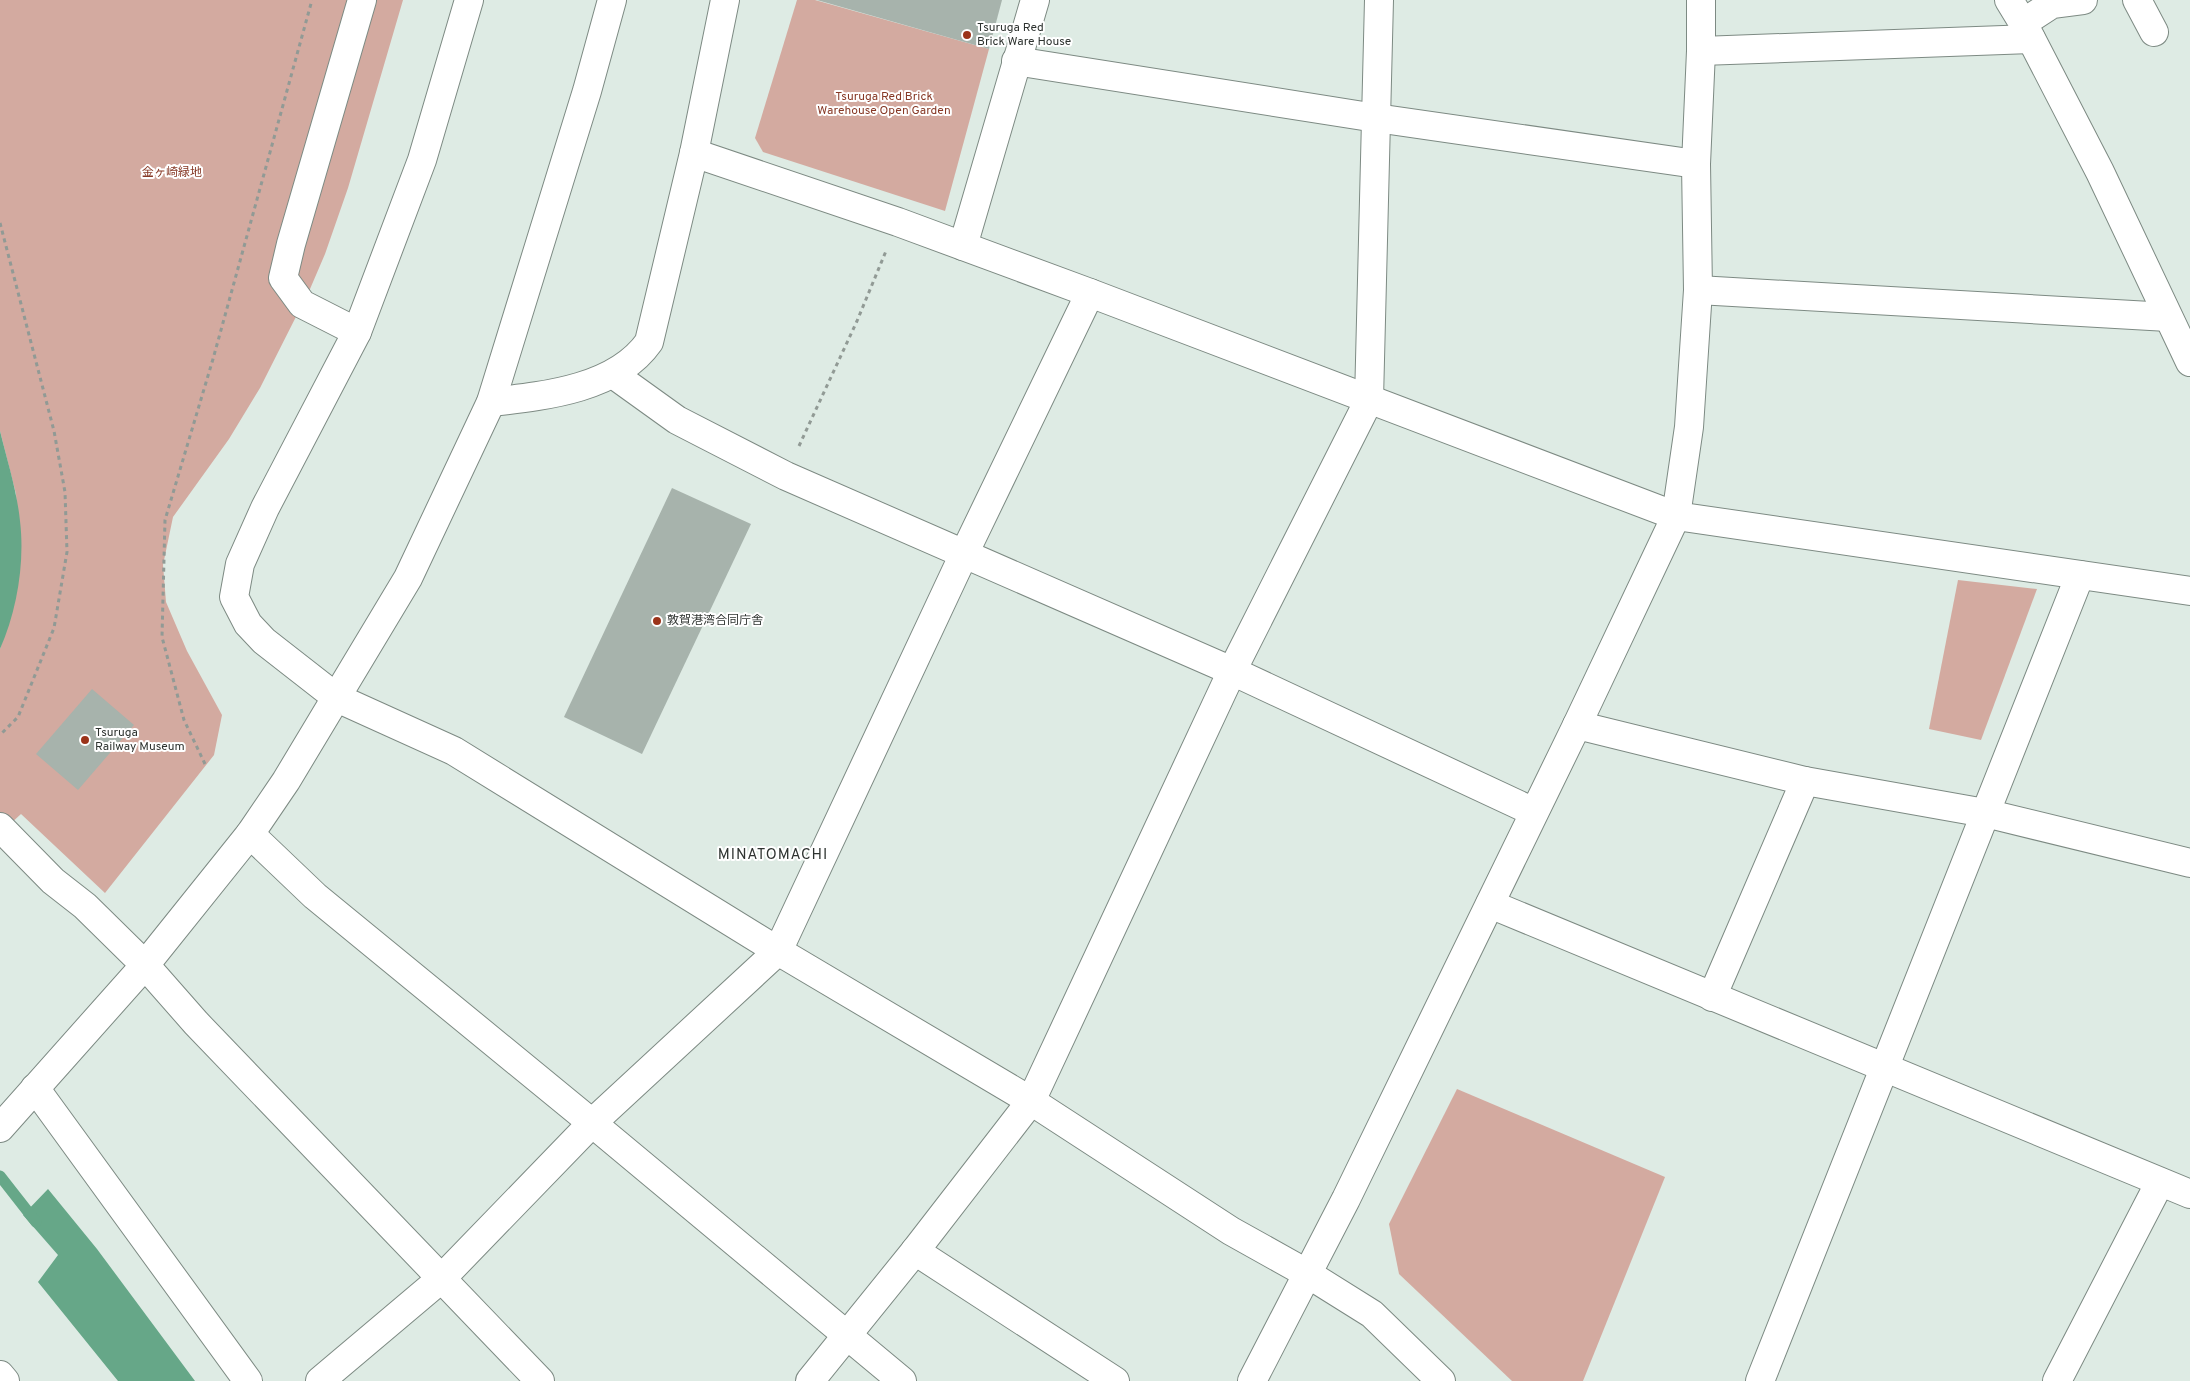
<svg xmlns="http://www.w3.org/2000/svg" width="2190" height="1381" viewBox="0 0 2190 1381" font-family="Overpass,'Noto Sans JP',sans-serif">
<style>
.green{fill:#d3aaa0}
.water{fill:#66a788}
.lines{fill:none;stroke-linecap:round;stroke-linejoin:round}
.stream{stroke:#66a788;stroke-width:11}
.building{fill:#a7b3ac}
.minor-casing{stroke:#7d8a83;stroke-width:30}
.path{stroke:#919a95;stroke-width:3;stroke-dasharray:4 4;stroke-linecap:butt}
.minor{stroke:#fff;stroke-width:28}
.poi-dot{fill:#9b3319;stroke:#fff;stroke-width:2}
.labels{text-anchor:middle;dominant-baseline:central;stroke-width:4;stroke-linejoin:round;paint-order:stroke}
.poi-label{font-size:12px;fill:#2e3330;stroke:#fff;text-anchor:start}
.park-label{font-size:12px;fill:#863825;stroke:#fff}
.quarter-label{font-size:15px;letter-spacing:1px;fill:#2e3330;stroke:#fff}
</style>
<rect width="100%" height="100%" fill="#deebe4"/>
<!-- green -->
<g class="green">
<path d="M0 0H403L348 188 325 254 310 289 260 388 229 439 173 517 163 565 166 602 187 651 222 715 214 755 105 893 21 814 8 826 0 818V649L12 612 20 564 16 494 0 431Z"/>
<path d="M797 0H815L989 49 945 211 763 152 755 138Z"/>
<path d="M1958 580 2037 589 1981 740 1929 729Z"/>
<path d="M1457 1089 1665 1177 1583 1381H1512L1399 1274 1389 1224Z"/>
</g>
<!-- water -->
<g class="water">
<path d="M0 431C7 460 17 491 20 521 25 562 17 611 0 649Z"/>
<path d="M48 1189 97 1249 195 1381H118L38 1282 58 1255 23 1215Z"/>
</g>
<g class="lines">
<!-- stream -->
<path class="stream" d="M0 1176 36 1222"/>
</g>
<!-- building -->
<g class="building">
<path d="M817 0H1002L989 49Z"/>
<path d="M672 488 751 524 642 754 564 717Z"/>
<path d="M92 689 134 725 78 790 36 754Z"/>
</g>
<g class="lines">
<defs>
<g id="minor">
<path d="M469 0 422 160 357 332 265 508 240 564 234 597 248 624 264 641 337 698 454 751 778 951 1031 1101 1231 1231 1308 1274 1372 1314 1441 1381"/>
<path d="M2009 0 2023 23 2100 172 2190 362"/>
<path d="M2137 0 2154 32"/>
<path d="M2023 23 2052 4 2083 0"/>
<path d="M1701 51 2031 39"/>
<path d="M1016 61 1376 118 1696 164"/>
<path d="M694 153 898 222 1090 293 1676 516 2190 591"/>
<path d="M963 246 1035 0"/>
<path d="M1698 290 2168 317"/>
<path d="M357 332 302 304 283 278 291 244 362 0"/>
<path d="M613 374 677 420 786 476 1232 671 1534 812"/>
<path d="M491 402C544 396 616 389 649 342L694 153 725 0"/>
<path d="M1577 725 1805 781 1985 813 2190 863"/>
<path d="M0 827 53 881 85 906 145 965 196 1023 540 1381"/>
<path d="M250 834 315 896 592 1123 902 1381"/>
<path d="M1490 904 2190 1194"/>
<path d="M1712 997 1805 781"/>
<path d="M35 1088 248 1381"/>
<path d="M0 1128 145 965 250 834 286 781 408 578 491 402 587 91 612 0"/>
<path d="M915 1251 1115 1381"/>
<path d="M0 1375 5 1381"/>
<path d="M320 1381 442 1278 592 1123 778 951 964 554 1090 293"/>
<path d="M810 1381 915 1251 1031 1101 1232 671 1369 400 1379 0"/>
<path d="M1252 1381 1346 1199 1577 725 1676 516 1689 427 1698 290 1696 164 1701 51V0"/>
<path d="M1760 1381 2080 575"/>
<path d="M2057 1381 2160 1182"/>
</g>
</defs>
<!-- minor casing -->
<use href="#minor" class="minor-casing"/>
<!-- path -->
<g class="path">
<path d="M0 223 54 431 65 492 67 552 54 628 18 717 0 735"/>
<path d="M799 446 857 321 886 251"/>
<path d="M205 764 184 720 162 637 165 520 213 359 312 0"/>
</g>
<!-- minor -->
<use href="#minor" class="minor"/>
</g>
<!-- markers -->
<g class="poi-dot">
<circle cx="967" cy="35" r="5"/>
<circle cx="657" cy="621" r="5"/>
<circle cx="85" cy="740" r="5"/>
</g>
<g class="labels">
<!-- poi labels -->
<g class="poi-label">
<text x="977" y="28">Tsuruga Red<tspan x="977" dy="14">Brick Ware House</tspan></text>
<text x="667" y="621">敦賀港湾合同庁舎</text>
<text x="95" y="733">Tsuruga<tspan x="95" dy="14">Railway Museum</tspan></text>
</g>
<!-- park labels -->
<g class="park-label">
<text x="884" y="97">Tsuruga Red Brick<tspan x="884" dy="14">Warehouse Open Garden</tspan></text>
<text x="172" y="173">金ヶ崎緑地</text>
</g>
<!-- quarter labels -->
<g class="quarter-label">
<text x="773" y="855">MINATOMACHI</text>
</g>
</g>
</svg>
